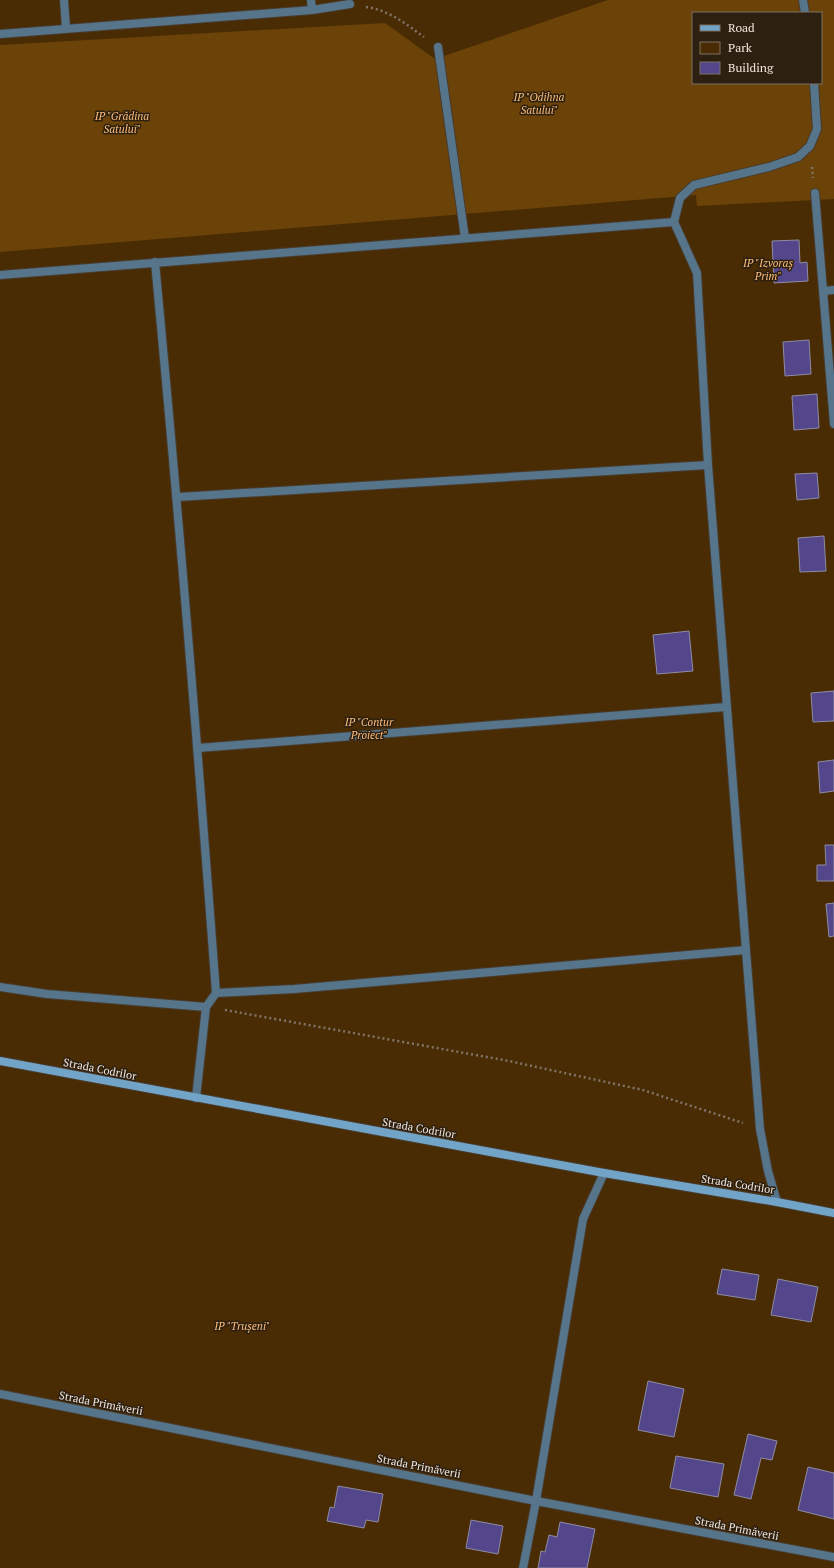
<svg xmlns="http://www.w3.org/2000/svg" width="834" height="1568" viewBox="0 0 834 1568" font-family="'PT Serif',serif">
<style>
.green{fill:#492c04;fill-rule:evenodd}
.forest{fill:#6b4208;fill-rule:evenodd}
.building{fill:#53468a;stroke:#8e8ca3}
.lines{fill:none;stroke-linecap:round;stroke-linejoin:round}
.lane-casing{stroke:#493c2e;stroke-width:10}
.street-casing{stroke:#493c2e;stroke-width:10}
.secondary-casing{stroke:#493c2e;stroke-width:10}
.path{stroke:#817468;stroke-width:2.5;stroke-dasharray:2 3;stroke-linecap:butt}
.lane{stroke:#56758b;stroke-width:8}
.street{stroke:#56758b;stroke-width:8}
.secondary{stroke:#72a4c7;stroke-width:8}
.labels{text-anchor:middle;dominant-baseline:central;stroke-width:3;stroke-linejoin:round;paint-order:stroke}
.park-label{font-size:11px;font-style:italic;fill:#fcbe7a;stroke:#2e2011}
.street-label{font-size:11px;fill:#f2e8de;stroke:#2e2011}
</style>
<rect width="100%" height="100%" fill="#2e2011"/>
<!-- green -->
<path class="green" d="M0 0H834V1568H0ZM693 13H821V83H693Z"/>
<!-- forest -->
<path class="forest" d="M608 0H834V199L697 206 696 195 0 252V45L385 23 435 59ZM693 13H821V83H693Z"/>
<!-- building -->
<g class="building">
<path d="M799 240 800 263 807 262 808 281 774 283 772 241Z"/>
<path d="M809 340 811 374 785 376 783 342Z"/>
<path d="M817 394 819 428 794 430 792 396Z"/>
<path d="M817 473 819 498 797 500 795 474Z"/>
<path d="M824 536 826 571 800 572 798 538Z"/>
<path d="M689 631 693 671 657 674 653 635Z"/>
<path d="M834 691V721L813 722 811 693Z"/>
<path d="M834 760V791L820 793 818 762Z"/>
<path d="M825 845H834V881H817V865H826Z"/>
<path d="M834 903V936L829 937 826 904Z"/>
<path d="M722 1269 759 1275 755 1300 717 1294Z"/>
<path d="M778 1279 818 1287 811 1322 771 1315Z"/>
<path d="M648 1381 684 1389 674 1437 638 1430Z"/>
<path d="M748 1434 777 1441 772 1460 761 1458 751 1499 734 1495Z"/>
<path d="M676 1456 724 1464 718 1497 670 1488Z"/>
<path d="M808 1467 834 1473V1519L798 1510Z"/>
<path d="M338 1486 383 1494 378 1522 366 1520 364 1528 327 1521 330 1507 334 1508Z"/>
<path d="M471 1520 503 1526 498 1554 466 1548Z"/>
<path d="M560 1522 595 1529 587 1568H538L541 1551 545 1552 549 1535 557 1537Z"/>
</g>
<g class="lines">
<defs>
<g id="lane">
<path d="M803 0 805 13"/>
<path d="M0 34 312 10 350 4"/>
<path d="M438 47 465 238"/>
<path d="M674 222 680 198 694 185 769 167 798 157 810 146 817 129 814 83"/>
<path d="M0 987 47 994 206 1007"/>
<path d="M523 1568 536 1501 583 1219 604 1173"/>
</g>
<g id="street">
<path d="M64 0 66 28"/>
<path d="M311 0 312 10"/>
<path d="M815 193 834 424"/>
<path d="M155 262C178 506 198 749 216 993L206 1007 196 1098"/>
<path d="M0 275 674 222 697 273 708 465 760 1129 768 1171 777 1202"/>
<path d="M823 291 834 290"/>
<path d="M178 497 708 465"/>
<path d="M198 748 726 707"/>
<path d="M216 993 294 989 746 950"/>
<path d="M0 1394 536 1501 834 1557"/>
</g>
<path id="secondary" d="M0 1061 604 1173 777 1202 834 1213"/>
</defs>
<!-- lane casing -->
<use href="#lane" class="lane-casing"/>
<!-- street casing -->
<use href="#street" class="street-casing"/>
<!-- secondary casing -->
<use href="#secondary" class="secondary-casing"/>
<!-- path -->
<g class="path">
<path d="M366 7C389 10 406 24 424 37"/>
<path d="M812 167 813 178"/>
<path d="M225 1010 509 1061 643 1090 743 1123"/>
</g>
<!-- lane -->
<use href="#lane" class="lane"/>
<!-- street -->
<use href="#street" class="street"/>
<!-- secondary -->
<use href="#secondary" class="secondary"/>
</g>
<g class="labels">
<!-- park labels -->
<g class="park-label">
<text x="539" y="97">IP "Odihna<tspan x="539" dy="13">Satului"</tspan></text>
<text x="122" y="116">IP "Grădina<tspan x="122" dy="13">Satului"</tspan></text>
<text x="768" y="263">IP "Izvoraș<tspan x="768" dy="13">Prim"</tspan></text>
<text x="369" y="722">IP "Contur<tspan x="369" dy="13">Proiect"</tspan></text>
<text x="242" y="1326">IP "Trușeni"</text>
</g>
<!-- street labels -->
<g class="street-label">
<text transform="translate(100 1069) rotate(11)">Strada Codrilor</text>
<text transform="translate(419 1128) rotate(10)">Strada Codrilor</text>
<text transform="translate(738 1184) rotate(9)">Strada Codrilor</text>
<text transform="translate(101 1403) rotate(11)">Strada Primăverii</text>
<text transform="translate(419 1466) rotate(11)">Strada Primăverii</text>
<text transform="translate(737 1528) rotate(11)">Strada Primăverii</text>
</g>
</g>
<!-- legend -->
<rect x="692" y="12" width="130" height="72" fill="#2e2011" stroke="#7c7063"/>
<rect x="700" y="25" width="20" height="6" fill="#72a4c7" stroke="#7c7063"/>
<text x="728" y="32" font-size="12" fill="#f2e8de">Road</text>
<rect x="700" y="42" width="20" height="12" fill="#492c04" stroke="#7c7063"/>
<text x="728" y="52" font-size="12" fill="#f2e8de">Park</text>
<rect x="700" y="62" width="20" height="12" fill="#53468a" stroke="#7c7063"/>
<text x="728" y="72" font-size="12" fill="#f2e8de">Building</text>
</svg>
